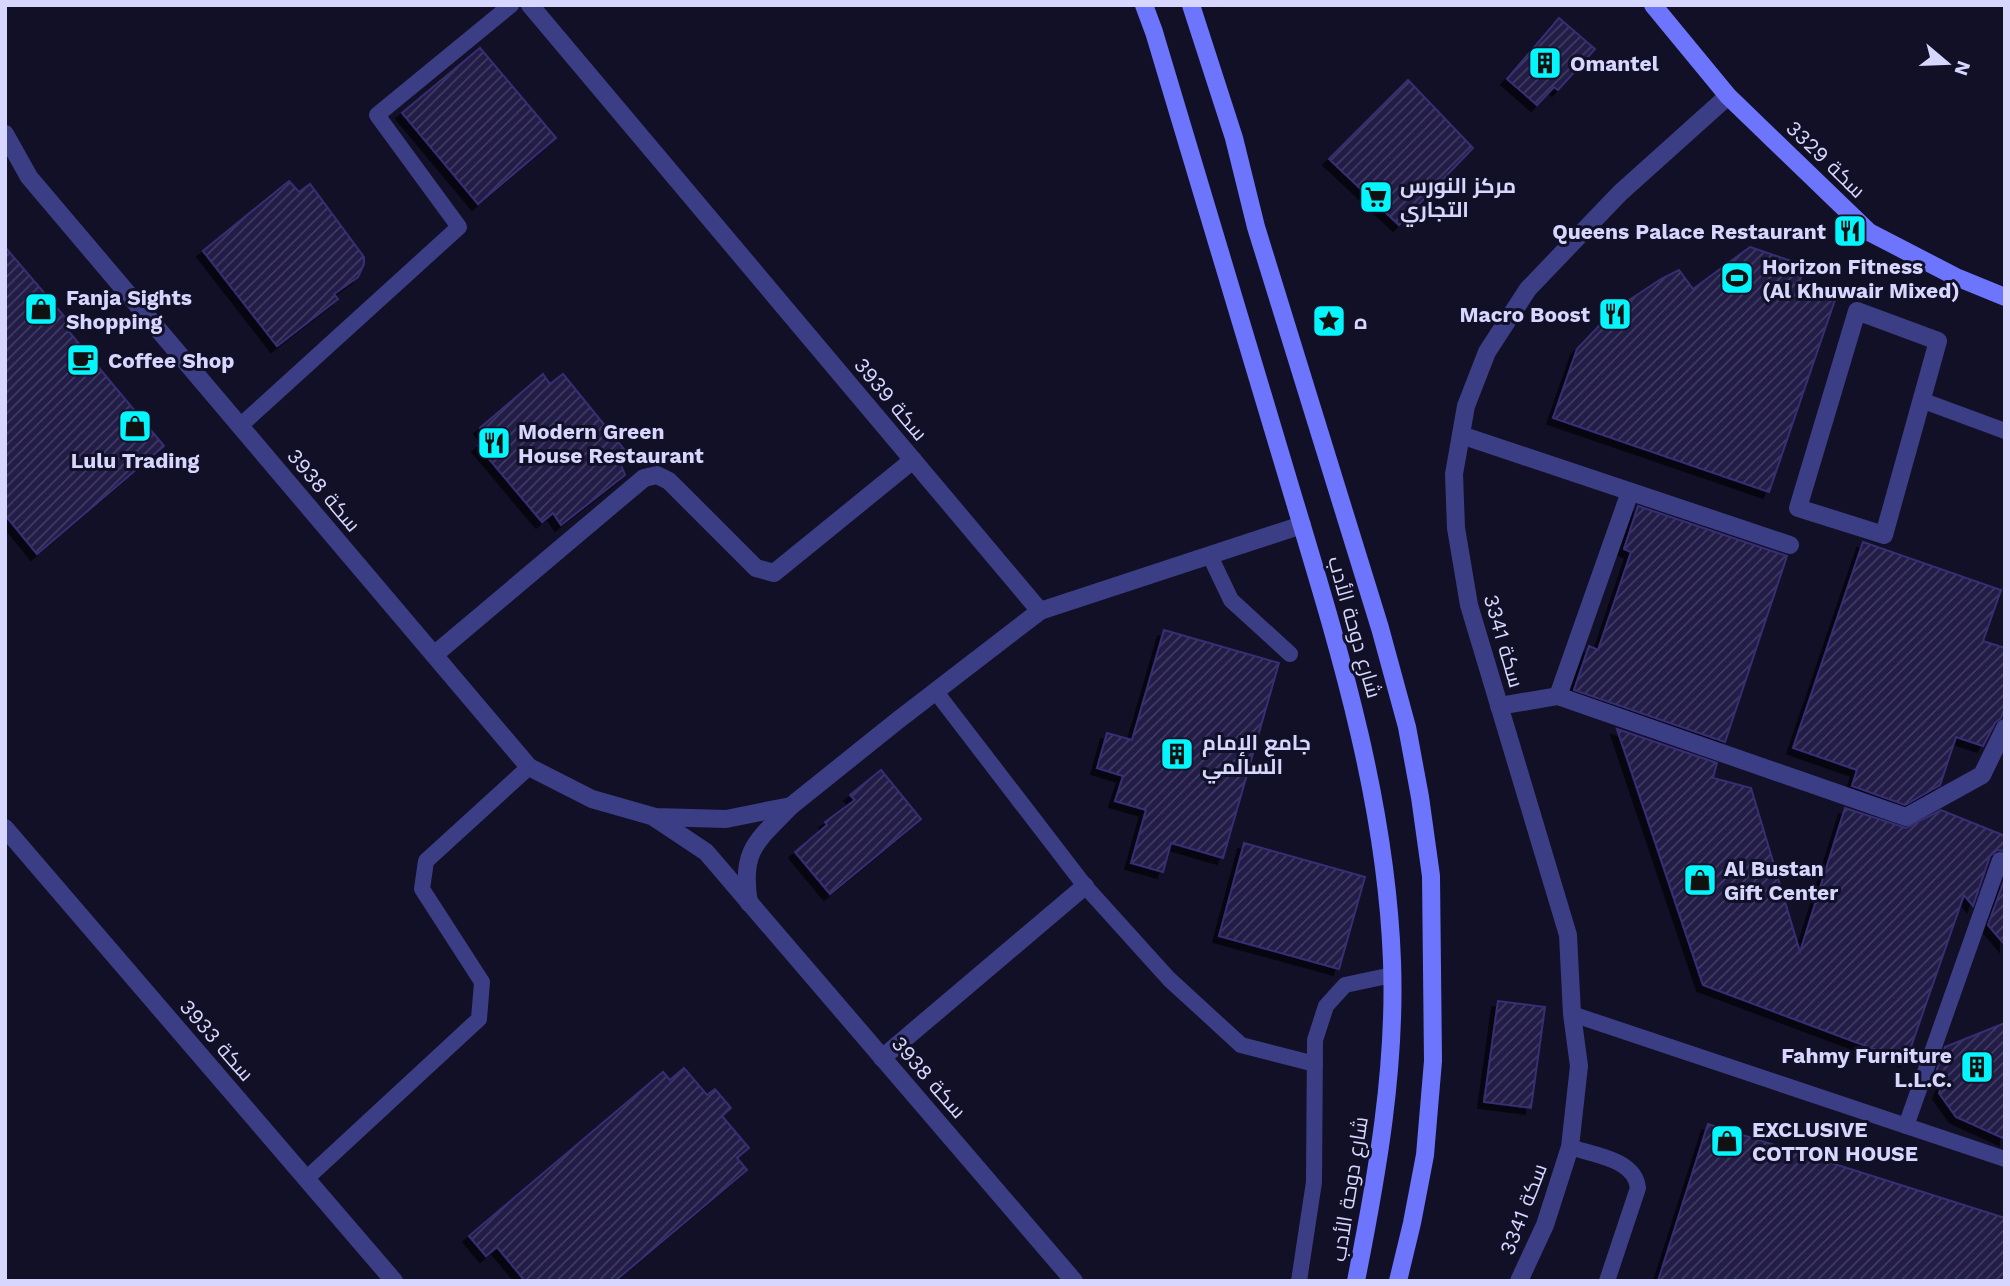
<svg xmlns="http://www.w3.org/2000/svg" width="2010" height="1286" viewBox="0 0 2010 1286" font-family="'Work Sans',Cairo,sans-serif">
<style>
.building{fill:url(#building-hatch);stroke:#372e73;stroke-width:2;filter:url(#shadow)}
.lines{fill:none;stroke-linecap:round;stroke-linejoin:round}
.lane{stroke:#3b3e85;stroke-width:16}
.street{stroke:#3b3e85;stroke-width:18}
.secondary{stroke:#6e75fd;stroke-width:18}
.labels{text-anchor:middle;dominant-baseline:central;stroke-width:6;stroke-linejoin:round;paint-order:stroke}
.poi-label{font-size:21px;font-weight:bold;fill:#d7d6ff;stroke:#121027;text-anchor:start}
.street-label{font-size:21px;fill:#d7d6ff;stroke:#121027}
</style>
<defs>
<pattern id="building-hatch" width="6" height="6" patternUnits="userSpaceOnUse" patternTransform="scale(1.75)"><rect width="6" height="6" fill="#211c47"/><path d="M-1 1l2-2M0 6l6-6M5 7l2-2" fill="none" stroke="#403c63"/></pattern>
<filter id="shadow"><feDropShadow dx="-6" dy="6" stdDeviation="0" flood-color="#0009"/></filter>
</defs>
<rect width="100%" height="100%" fill="#121027"/>
<!-- building -->
<g class="building">
<path d="M1559 18 1595 49 1558 90 1554 87 1537 105 1507 79Z"/>
<path d="M480 48 556 138 478 204 402 113Z"/>
<path d="M1408 80 1473 148 1399 225 1329 159Z"/>
<path d="M289 181 299 192 310 184 364 257V264L358 277 334 294 338 299 277 346 203 251Z"/>
<path d="M5 247 70 323 65 327 164 446 37 554 5 515Z"/>
<path d="M1750 247 1797 263 1793 275 1801 277 1798 285 1836 297 1769 492 1553 418 1577 349 1614 310 1661 279 1679 270 1693 289Z"/>
<path d="M543 374 550 384 563 374 628 454 619 460 625 475 561 525 553 513 542 522 478 446 488 438 480 428Z"/>
<path d="M1638 506 1787 556 1725 742 1574 690 1589 646 1598 650 1631 552 1624 549Z"/>
<path d="M1863 542 2001 590 1983 641 2005 648V707L2001 718 1995 723 1983 746 1956 737 1940 785 1905 805 1852 786 1857 770 1793 748Z"/>
<path d="M1164 630 1279 663 1223 858 1171 843 1163 872 1131 863 1146 810 1115 801 1123 776 1097 768 1107 733 1132 740Z"/>
<path d="M1617 729 1717 763 1713 778 1751 788 1800 952 1845 808 1906 828 1941 810 2005 836V851L1997 850 1990 856 1973 906 1964 895 1906 1061 1703 985Z"/>
<path d="M881 770 921 819 830 894 795 852 827 825 825 822 855 800 850 795Z"/>
<path d="M1244 843 1365 877 1339 969 1219 936Z"/>
<path d="M2005 878V945L1988 925Z"/>
<path d="M1498 1001 1545 1007 1531 1108 1484 1102Z"/>
<path d="M2005 1023V1139L1956 1117 1939 1093 1946 1076 1936 1072 1945 1047Z"/>
<path d="M684 1068 707 1095 715 1089 731 1108 722 1116 749 1148 737 1158 747 1170 615 1281H525L497 1247 486 1256 469 1236 663 1072 670 1080Z"/>
<path d="M1708 1124 2005 1218V1281H1658Z"/>
</g>
<g class="lines">
<!-- lane -->
<g class="lane">
<path d="M1921 400 2005 431"/>
<path d="M240 426 459 227 377 115 511 5"/>
<path d="M1210 556 1231 600 1290 654"/>
<path d="M936 692 1085 886 1169 979 1241 1045 1315 1064"/>
<path d="M1572 1014 2005 1159"/>
<path d="M1906 1126 2000 860"/>
<path d="M1570 1147C1594 1155 1635 1159 1638 1188L1607 1281"/>
<path d="M306 1179 479 1019 482 982 422 889 426 861 529 767"/>
<path d="M1299 1281 1314 1182 1315 1040 1326 1006 1345 985 1392 975"/>
</g>
<!-- street -->
<g class="street">
<path d="M530 5 1040 611"/>
<path d="M5 134 29 177 529 767 592 799 655 817 726 819 791 806 897 721 1040 611 1302 525"/>
<path d="M1857 311 1938 341 1884 535 1798 508Z"/>
<path d="M1461 435 1790 545"/>
<path d="M434 655 644 478 657 475 669 481 756 568 774 573 913 460"/>
<path d="M1558 696 1630 492"/>
<path d="M1499 706 1558 696 1906 817 1982 775 2005 728"/>
<path d="M655 818 706 852 1074 1281"/>
<path d="M5 828 394 1281"/>
<path d="M749 903C740 850 757 841 791 806"/>
<path d="M882 1058 1085 886"/>
<path d="M1519 1281 1545 1225 1570 1147 1579 1066 1572 1014 1568 935 1469 605 1456 528 1454 474 1466 406 1487 352 1528 289 1620 193 1728 96"/>
</g>
<!-- secondary -->
<g class="secondary">
<path d="M1144 5 1154 32C1200 187 1247 341 1293 496 1339 649 1386 800 1392 961 1396 1069 1377 1175 1356 1281"/>
<path d="M1191 5 1234 138 1256 227 1380 628 1407 727 1420 797 1431 876 1433 1061 1425 1155 1412 1223 1398 1281"/>
<path d="M1653 5 1728 96 1869 232 1956 277 2005 297"/>
</g>
</g>
<!-- icons -->
<defs>
<symbol id="building-square" viewBox="-11 -11 22 22"><rect x="-9" y="-9" width="18" height="18" rx="4" fill="#04f6fc" stroke="#121027"/><path d="M-4-6H4V6H1V3H-1V6H-4ZM-2.5-4.3h1.7v1.8h-1.7ZM.8-4.3h1.7v1.8H.8ZM-2.5-1h1.7V.8h-1.7ZM.8-1h1.7V.8H.8Z" fill="#111"/></symbol>
<symbol id="supermarket-square" viewBox="-11 -11 22 22"><rect x="-9" y="-9" width="18" height="18" rx="4" fill="#04f6fc" stroke="#121027"/><path d="M-6-5.5h2.5l.6 2H6L4.5 2H-2.5L-4.4-4H-6ZM-1.5 3.2a1.3 1.3 0 1 0 .1 0ZM3 3.2a1.3 1.3 0 1 0 .1 0Z" fill="#111"/></symbol>
<symbol id="restaurant-square" viewBox="-11 -11 22 22"><rect x="-9" y="-9" width="18" height="18" rx="4" fill="#04f6fc" stroke="#121027"/><path d="M-5-6h1v4h1v-4h1v4h1v-4h1v5L-1.5 .5V6h-2V.5L-5-1ZM5-6V6H3V1.5H1.5Q1.5-4 5-6Z" fill="#111"/></symbol>
<symbol id="stadium-square" viewBox="-11 -11 22 22"><rect x="-9" y="-9" width="18" height="18" rx="4" fill="#04f6fc" stroke="#121027"/><path d="M0-5a6.5 5 0 1 0 0 10a6.5 5 0 1 0 0-10ZM-3.5-1.8h7v3.6h-7Z" fill="#111"/></symbol>
<symbol id="shop-square" viewBox="-11 -11 22 22"><rect x="-9" y="-9" width="18" height="18" rx="4" fill="#04f6fc" stroke="#121027"/><path d="M-5-2.5h2.3a2.7 3.5 0 0 1 5.4 0H5L5.5 6h-11ZM-1.5-2.5h3a1.5 2.3 0 0 0-3 0Z" fill="#111"/></symbol>
<symbol id="sight-square" viewBox="-11 -11 22 22"><rect x="-9" y="-9" width="18" height="18" rx="4" fill="#04f6fc" stroke="#121027"/><path d="M0-6L1.8-2.2L6-1.7L2.9 1.2L3.7 5.4L0 3.3L-3.7 5.4L-2.9 1.2L-6-1.7L-1.8-2.2Z" fill="#111"/></symbol>
<symbol id="cafe-square" viewBox="-11 -11 22 22"><rect x="-9" y="-9" width="18" height="18" rx="4" fill="#04f6fc" stroke="#121027"/><path d="M-5.5-4.5H6V0H3Q3 3.5 0 3.5H-2.5Q-5.5 3.5-5.5 0ZM3-3.2v2h1.7v-2ZM-6 4.5H4V6H-6Z" fill="#111"/></symbol>
</defs>
<g fill-rule="evenodd">
<use href="#building-square" x="1526" y="44" width="38" height="38"/>
<use href="#supermarket-square" x="1357" y="178" width="38" height="38"/>
<use href="#restaurant-square" x="1831" y="212" width="38" height="38"/>
<use href="#stadium-square" x="1718" y="259" width="38" height="38"/>
<use href="#shop-square" x="22" y="290" width="38" height="38"/>
<use href="#restaurant-square" x="1596" y="295" width="38" height="38"/>
<use href="#sight-square" x="1310" y="302" width="38" height="38"/>
<use href="#cafe-square" x="64" y="341" width="38" height="38"/>
<use href="#shop-square" x="116" y="407" width="38" height="38"/>
<use href="#restaurant-square" x="475" y="424" width="38" height="38"/>
<use href="#building-square" x="1158" y="735" width="38" height="38"/>
<use href="#shop-square" x="1681" y="861" width="38" height="38"/>
<use href="#building-square" x="1958" y="1048" width="38" height="38"/>
<use href="#shop-square" x="1708" y="1122" width="38" height="38"/>
</g>
<g class="labels">
<!-- poi labels -->
<g class="poi-label">
<text x="1570" y="63">Omantel</text>
<text x="1400" y="185">مركز النورس<tspan x="1400" dy="24">التجاري</tspan></text>
<text x="1826" y="231" text-anchor="end">Queens Palace Restaurant</text>
<text x="1762" y="266">Horizon Fitness<tspan x="1762" dy="24">(Al Khuwair Mixed)</tspan></text>
<text x="66" y="297">Fanja Sights<tspan x="66" dy="24">Shopping</tspan></text>
<text x="1590" y="314" text-anchor="end">Macro Boost</text>
<text x="1354" y="321">ه</text>
<text x="108" y="360">Coffee Shop</text>
<text x="518" y="431">Modern Green<tspan x="518" dy="24">House Restaurant</tspan></text>
<text x="135" y="460" text-anchor="middle">Lulu Trading</text>
<text x="1202" y="742">جامع الإمام<tspan x="1202" dy="24">السالمي</tspan></text>
<text x="1724" y="868">Al Bustan<tspan x="1724" dy="24">Gift Center</tspan></text>
<text x="1952" y="1055" text-anchor="end">Fahmy Furniture<tspan x="1952" dy="24">L.L.C.</tspan></text>
<text x="1752" y="1129">EXCLUSIVE<tspan x="1752" dy="24">COTTON HOUSE</tspan></text>
</g>
<!-- street labels -->
<g class="street-label">
<text transform="translate(1826 159) rotate(44)">سكة 3329</text>
<text transform="translate(891 399) rotate(50)">سكة 3939</text>
<text transform="translate(324 490) rotate(50)">سكة 3938</text>
<text transform="translate(1355 627) rotate(74)">شارع دوحة الأدب</text>
<text transform="translate(1504 641) rotate(74)">سكة 3341</text>
<text transform="translate(217 1040) rotate(49)">سكة 3933</text>
<text transform="translate(929 1077) rotate(49)">سكة 3938</text>
<text transform="translate(1349 1189) rotate(-81)">شارع دوحة الأدب</text>
<text transform="translate(1523 1209) rotate(-69)">سكة 3341</text>
</g>
</g>
<!-- border -->
<rect width="2010" height="1286" fill="none" stroke="#d7d6ff" stroke-width="14"/>
<!-- north arrow -->
<g transform="translate(1947 63) rotate(109)" stroke="#121027" stroke-width="5" paint-order="stroke">
<path d="M0-5L12 26L0 18L-12 26Z" fill="#d7d6ff"/>
<text y="-10" font-size="19" font-weight="bold" text-anchor="middle" fill="#d7d6ff">N</text>
</g>
</svg>
